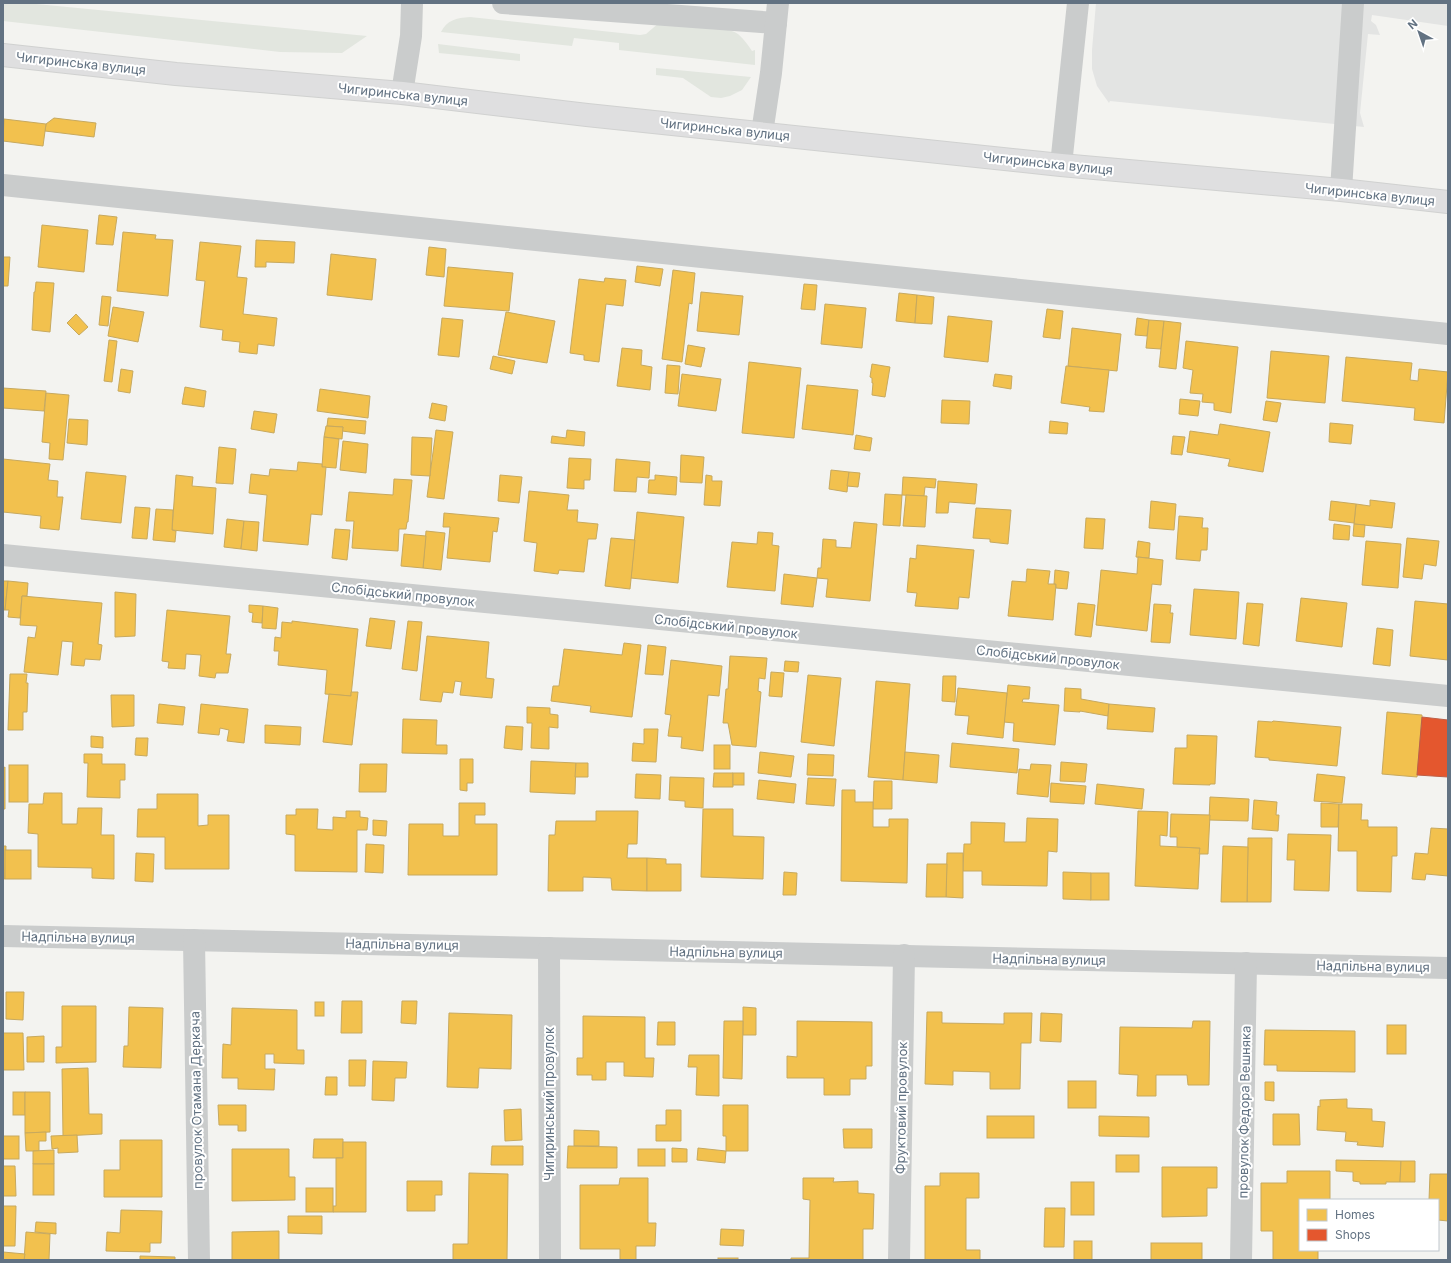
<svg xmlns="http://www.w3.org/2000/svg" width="1451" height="1263" viewBox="0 0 1451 1263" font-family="Inter,sans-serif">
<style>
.built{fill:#e3e4e3}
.green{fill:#e2e6df}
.homes{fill:#f2c14e;stroke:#c7a95e}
.shops{fill:#e4572e;stroke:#bd5f47}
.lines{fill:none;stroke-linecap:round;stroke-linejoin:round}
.major-casing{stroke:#d0d1d0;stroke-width:24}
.minor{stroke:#cacccc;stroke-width:22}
.major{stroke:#dfdfe0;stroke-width:22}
.labels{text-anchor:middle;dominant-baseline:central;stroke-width:4;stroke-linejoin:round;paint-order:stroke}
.street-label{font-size:13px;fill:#627282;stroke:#fff}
</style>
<rect width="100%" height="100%" fill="#f3f3f0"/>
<!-- built -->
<path class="built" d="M1096 3H1448V26L1372 15 1371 21 1376 25 1380 35 1368 34 1360 113 1364 127 1110 101 1109 103 1097 86 1092 69V50Z"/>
<!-- green -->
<g class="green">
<path d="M3 3H26L367 36 342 53 280 52 3 21Z"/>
<path d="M470 17 640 35 646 34 660 22C679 24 724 24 738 34 744 39 748 45 752 51L755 50V65L619 50V43L574 38 572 46 441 32C447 20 456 18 470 17Z"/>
<path d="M438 44 520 54V61L439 53Z"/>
<path d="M656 68 751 77 742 90 730 96 721 98 711 97 683 78 656 75Z"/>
</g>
<!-- homes -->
<g class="homes">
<path d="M54 118 96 123 94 137 45 131 46 124Z"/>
<path d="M4 119 46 124 43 146 3 141Z"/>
<path d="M99 215 117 217 113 245 96 244Z"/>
<path d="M42 225 88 230 84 272 38 267Z"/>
<path d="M123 232 156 235 155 239 173 240 168 296 117 291Z"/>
<path d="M256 240 295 242 294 263 266 262V267H255Z"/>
<path d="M200 242 241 246 237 277 247 278 243 314 277 318 274 346 258 344 257 354 239 352 240 342 222 340 223 330 200 327 205 281 196 280Z"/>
<path d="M429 247 446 249 444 277 426 275Z"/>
<path d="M331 254 376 259 372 300 327 295Z"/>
<path d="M3 257H10L8 286H3Z"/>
<path d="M637 266 663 269 660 286 635 282Z"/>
<path d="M448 267 513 273 509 311 444 306Z"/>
<path d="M673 270 695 273 692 304 689 303 682 362 662 359Z"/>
<path d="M605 278 626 280 623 306 606 304 599 362 584 360V355L570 353 579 279 604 282Z"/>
<path d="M36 282 54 283 50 332 32 330 34 292H35Z"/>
<path d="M804 284 817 285 815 310 801 309Z"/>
<path d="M701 292 743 296 739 335 697 331Z"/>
<path d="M899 293 917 295 915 323 896 321Z"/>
<path d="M917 295 934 297 932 324 915 323Z"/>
<path d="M102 296 111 297 108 326 99 325Z"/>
<path d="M825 304 866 308 862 348 821 344Z"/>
<path d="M113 307 144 312 138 342 108 336Z"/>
<path d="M1047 309 1063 311 1060 339 1043 337Z"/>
<path d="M506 312 555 321 547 363 498 355Z"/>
<path d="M76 314 88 327 79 335 67 323Z"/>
<path d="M948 316 992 321 988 362 944 357Z"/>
<path d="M442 318 463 320 459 357 438 355Z"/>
<path d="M1137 318 1149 320 1147 336 1135 335Z"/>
<path d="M1149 320 1164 321 1161 349 1146 348Z"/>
<path d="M1164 321 1181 323 1176 369 1159 367Z"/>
<path d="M1072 328 1121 334 1117 371 1068 366Z"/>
<path d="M109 340 117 341 112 382 104 381Z"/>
<path d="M1186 341 1238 347 1231 413 1214 410V403L1202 402 1203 394 1190 393 1193 370 1183 368Z"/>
<path d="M688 345 705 348 701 367 685 364Z"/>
<path d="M622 348 642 350 641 365 652 367 650 390 617 386Z"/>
<path d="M1271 351 1329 356 1325 403 1267 398Z"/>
<path d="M493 356 515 361 512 374 490 369Z"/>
<path d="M1346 357 1412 363 1410 380 1418 381 1419 369 1448 372 1444 423 1414 420 1415 408 1342 401Z"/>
<path d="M749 362 801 368 794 438 742 433Z"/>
<path d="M872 364 890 367 885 397 872 395 873 383H872V378L870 377Z"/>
<path d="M667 365 680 366 678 394 665 393Z"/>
<path d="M1066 366 1109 370 1104 412 1089 411 1090 407 1061 403Z"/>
<path d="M121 369 133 371 130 393 118 391Z"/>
<path d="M682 374 721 379 716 411 678 406Z"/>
<path d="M995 374 1012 376 1011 389 993 386Z"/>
<path d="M807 385 858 390 853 435 802 429Z"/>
<path d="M185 387 206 391 204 407 182 404Z"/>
<path d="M3 388 46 391 44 411 3 408Z"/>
<path d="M320 389 370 396 368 418 317 411Z"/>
<path d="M46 393 69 395 63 460 49 459 50 443 42 442Z"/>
<path d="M1180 399 1200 401 1198 416 1179 414Z"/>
<path d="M942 400 970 401 969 424 941 423Z"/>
<path d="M1266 401 1281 403 1277 422 1263 420Z"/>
<path d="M432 403 447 406 445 421 429 418Z"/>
<path d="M254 411 277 414 274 433 251 429Z"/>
<path d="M328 418 366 421 365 434 342 431 343 427 327 426Z"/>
<path d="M69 419 88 420 87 445 67 443Z"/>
<path d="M1050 421 1068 423 1067 434 1049 433Z"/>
<path d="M1330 423 1353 425 1351 444 1329 442Z"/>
<path d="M1220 424 1270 432 1263 472 1228 466 1230 459 1187 452 1190 431 1218 435Z"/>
<path d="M326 426 343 427 342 439 324 437Z"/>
<path d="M436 430 453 432 444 499 427 497Z"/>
<path d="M567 430 585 432 584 446 551 443 552 436 566 438Z"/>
<path d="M856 435 872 438 870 451 854 449Z"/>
<path d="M1173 436 1185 437 1182 455 1171 454Z"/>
<path d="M324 437 339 439 336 468 322 467Z"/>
<path d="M412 437 432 438 430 476 411 475Z"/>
<path d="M343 441 368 444 366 473 340 470Z"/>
<path d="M219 447 236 449 233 484 216 483Z"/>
<path d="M681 455 704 457 702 483 680 482Z"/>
<path d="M569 458 591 459 590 480H584V489L567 488Z"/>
<path d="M3 459 50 464 48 480 58 481 57 497H63L59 530 40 528 41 516 3 512Z"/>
<path d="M616 459 650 462 649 478 637 477 636 492 614 491Z"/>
<path d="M298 462 322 464V467H326L322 515 311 514 308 545 263 541 267 495 249 493 251 474 269 476 270 469 297 471Z"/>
<path d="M831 470 849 472 847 492 829 489Z"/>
<path d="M86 472 126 476 121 523 81 519Z"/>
<path d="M849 472 860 473 858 487 847 486Z"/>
<path d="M176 475 193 477 192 486 216 488 213 534 172 530Z"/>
<path d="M500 475 522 477 519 503 498 501Z"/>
<path d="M655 475 677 477 676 495 648 493 649 480H655Z"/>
<path d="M706 475 712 476V481H722L720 506 704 505Z"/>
<path d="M903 477 936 479 935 488 925 487 924 496 902 495Z"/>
<path d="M394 479 412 480 408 522H407L406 529H399L398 551 352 548 354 521H346L349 492 393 495Z"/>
<path d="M938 481 977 484 975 504 949 502 948 513H936Z"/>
<path d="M529 491 569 495 567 510H578L577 522 598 524 596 539H588L584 572 559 570 558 574 534 571 537 543 524 541Z"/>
<path d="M885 494 902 495 900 526 883 525Z"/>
<path d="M906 495 927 496 925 527 903 526Z"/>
<path d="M1370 500 1395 503 1392 528 1354 524 1356 504 1370 506Z"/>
<path d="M1151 501 1176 504 1174 530 1149 528Z"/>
<path d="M1331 501 1356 504 1354 523 1329 520Z"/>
<path d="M135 507 150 508 147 539 132 538Z"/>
<path d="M976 508 1011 510 1008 544 990 542V539L973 538Z"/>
<path d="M156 509 173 510 172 530 176 531 175 542 153 540Z"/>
<path d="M637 512 684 517 678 583 631 578Z"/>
<path d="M444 513 499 518 497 532 493 531 490 562 447 558 450 527H443Z"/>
<path d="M1179 516 1203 518 1202 528H1208L1207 550H1201L1200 561 1176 559Z"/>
<path d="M1086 518 1105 519 1103 549 1084 548Z"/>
<path d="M227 519 244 521 241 549 224 547Z"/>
<path d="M244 521 259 522 257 551 241 549Z"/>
<path d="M854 522 877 524 870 601 826 597 828 579 817 578 818 568H821L823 539 836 540V547L851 548Z"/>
<path d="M1334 524 1350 526 1349 540 1333 539Z"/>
<path d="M1354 524 1365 525 1364 537 1353 536Z"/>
<path d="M335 529 350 530 347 560 332 558Z"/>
<path d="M426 531 445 533 441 570 423 568Z"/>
<path d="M758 532 773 533 772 545 779 546 775 591 727 587 732 542 757 544Z"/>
<path d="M404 534 426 536 423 568 401 566Z"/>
<path d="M611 538 635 540 630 589 605 586Z"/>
<path d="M1407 538 1439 541 1436 566 1424 564 1422 579 1403 577Z"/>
<path d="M1138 541 1150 543 1149 558 1136 557Z"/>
<path d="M1366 541 1401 544 1398 588 1362 585Z"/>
<path d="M917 545 974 550 969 598 959 597 958 609 915 606 917 593 907 592 910 558 916 559Z"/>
<path d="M1138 557 1163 560 1161 585 1152 584 1147 631 1096 625 1101 570 1137 574Z"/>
<path d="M1027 569 1050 571 1048 584H1056L1053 620 1008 616 1012 581 1026 582Z"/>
<path d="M1055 570 1069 572 1067 589 1056 588V584H1054Z"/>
<path d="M784 574 817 578 813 607 781 604Z"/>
<path d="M3 581H8L5 610H3Z"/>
<path d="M8 581 28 583 27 596H22L20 618 8 617 9 610H5Z"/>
<path d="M1194 589 1239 592 1236 639 1190 635Z"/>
<path d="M115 592 136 594 135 636 115 637Z"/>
<path d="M22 596 102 603 98 644 102 645 100 660 85 659 84 666 71 665 73 642 62 641 58 675 24 672 28 637 35 638 37 626 20 625Z"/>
<path d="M1301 598 1347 603 1342 647 1296 641Z"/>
<path d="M1415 601 1448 604V660L1410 656Z"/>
<path d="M1078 603 1095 605 1091 637 1075 635Z"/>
<path d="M1247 603 1263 604 1259 646 1243 644Z"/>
<path d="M1154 604 1171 605 1170 613H1173L1170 643 1151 642Z"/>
<path d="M249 605 263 606 262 623 252 622 253 613 249 612Z"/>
<path d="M263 606 278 608 276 629 262 628Z"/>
<path d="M167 610 230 616 226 654H231L228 673H216L215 678 199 676 201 655 186 654 185 669 168 668 169 662 162 661Z"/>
<path d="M370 618 395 621 391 649 366 646Z"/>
<path d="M292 621 358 629 351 696 325 694 327 670 278 665 279 651H274L275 637 281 638 282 622 292 623Z"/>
<path d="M408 621 422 622 417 671 402 669Z"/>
<path d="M1377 628 1393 630 1390 666 1373 664Z"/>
<path d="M427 636 489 642 486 678 494 679 492 698 460 695 462 682 455 681 453 693 443 692 441 702 420 700Z"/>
<path d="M624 643 641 645 632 717 590 712 591 706 551 701 553 686H559L564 649 622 655Z"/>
<path d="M648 645 666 647 663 675 645 674Z"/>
<path d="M730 656 767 658 765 679 759 678 758 691 761 692 756 747 732 745 728 723H723L726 689H728Z"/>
<path d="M671 660 722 666 719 696 708 695 703 751 681 748 682 737 668 736 671 715 665 714Z"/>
<path d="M785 661 799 662 798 672 784 671Z"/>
<path d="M771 672 784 673 782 697 769 696Z"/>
<path d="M10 674H27L26 683H28L27 712H23V730H8Z"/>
<path d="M808 675 841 678 834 746 801 742Z"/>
<path d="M943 676H956L955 702 942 701Z"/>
<path d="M876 681 910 684 903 780 868 777Z"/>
<path d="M1008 685 1030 687 1029 699H1023L1022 702 1059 705 1055 745 1013 741 1014 723 1004 722Z"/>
<path d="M958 688 1007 693 1003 738 967 734 969 716 955 715Z"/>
<path d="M1065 688 1081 689V699L1109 704 1108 716 1080 711V712L1064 711Z"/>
<path d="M351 692H358L352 745 323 742 329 694 351 696Z"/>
<path d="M111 695H134V726L112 727Z"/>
<path d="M159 704 185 707 183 725 157 723Z"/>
<path d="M201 704 248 709 244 743 227 741 229 730 220 728 219 735 198 733Z"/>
<path d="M1109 704 1155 708 1153 732 1107 729Z"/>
<path d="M527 707 550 708V714L558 715V728L549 727V749L531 748 532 723H527Z"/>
<path d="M1387 712 1422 715 1417 777 1382 774Z"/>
<path d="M403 719 437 720 436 745H447V754L402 753Z"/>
<path d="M1258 721 1272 722 1273 721 1341 727 1337 766 1269 760V758L1255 757Z"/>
<path d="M265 725 301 727 300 745 265 743Z"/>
<path d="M506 726 523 727 522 750 504 748Z"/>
<path d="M644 729H658L656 762 632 761 633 743 644 744Z"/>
<path d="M1187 735 1217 736 1215 784H1210V785L1173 784 1175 748H1187Z"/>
<path d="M91 736 103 737V748L91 747Z"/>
<path d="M136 738H148L147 756 135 755Z"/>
<path d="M952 743 1019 749 1017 773 950 767Z"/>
<rect x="714" y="745" width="16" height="24"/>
<path d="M760 752 794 756 791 777 758 773Z"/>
<path d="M905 752 939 755 937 783 903 780Z"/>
<path d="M84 754H102V764H125V780H120V798L87 797 88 763H84Z"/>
<path d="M808 754 834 755 833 776 807 775Z"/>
<path d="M460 759H473V783H467V791L460 790Z"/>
<path d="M531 761 576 763 575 794 530 792Z"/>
<path d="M1061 762 1087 764 1085 782 1060 781Z"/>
<path d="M576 763H588V777H575Z"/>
<path d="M360 764H387L386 792H359Z"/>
<path d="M1031 764 1051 765 1048 797 1017 794 1019 769 1030 770Z"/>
<rect x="9" y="765" width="19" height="37"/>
<path d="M5 767V809H3V768Z"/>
<path d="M714 773H733V787H713Z"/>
<rect x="733" y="773" width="11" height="12"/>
<path d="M636 774 661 775 660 799 635 798Z"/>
<path d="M1317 774 1345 777 1342 803 1314 801Z"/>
<path d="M670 777 704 778 703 808 685 807V801L669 800Z"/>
<path d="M808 778 836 779 834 806 806 804Z"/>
<path d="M759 780 796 784 794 803 757 799Z"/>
<path d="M874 781H892V809H873Z"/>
<path d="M1051 783 1086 786 1084 804 1050 802Z"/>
<path d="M1097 784 1144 789 1142 809 1095 804Z"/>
<path d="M842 790H855V802H873V827H889V819H908L907 883 841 881Z"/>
<path d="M44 793H62V824H77L78 808H102L101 835H114V879L92 878V868L38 867V834L28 833 29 804H43Z"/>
<path d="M157 794H198V826L208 825V815H229V869H165V837H137L138 809H157Z"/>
<path d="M1210 797 1249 799 1248 821 1209 820Z"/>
<path d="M1254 800 1277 802 1276 815H1279L1278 831 1252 829Z"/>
<path d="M459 803H485V815H475V824H497V875H408L409 824H443V836H459Z"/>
<path d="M1321 803 1339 804 1338 827H1321Z"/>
<path d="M1339 804H1362L1361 820H1368V827H1397V856H1392L1391 892 1357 891V851H1338Z"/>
<path d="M296 809H318L317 829 333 830V817L346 818V811H360V817L368 818 367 830H357V872L295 871V835L286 834V815H296Z"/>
<path d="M703 809H733V836L764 837 763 879 701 877Z"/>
<path d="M596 811H638L637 844H628L627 858H647V891L612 890 611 878 583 877V891H548L549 835H555L556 821H596Z"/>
<path d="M1138 811 1168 812 1167 836 1160 835V846L1200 848 1198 889 1135 886Z"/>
<path d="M1171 814 1210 815 1208 854H1199L1200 848 1177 847V837H1170Z"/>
<path d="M1027 818 1058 819 1057 852 1048 851 1047 886 982 885V871H963L964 844H971V822L1005 823 1004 842H1026Z"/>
<path d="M373 820 387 821 386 836 373 835Z"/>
<path d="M1431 828 1448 829V876L1426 874 1425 880 1412 879 1415 853 1428 854Z"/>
<path d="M1288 834 1331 835 1329 891 1294 890 1295 860H1287Z"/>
<path d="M1248 838H1272L1271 902H1247Z"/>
<path d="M366 844 384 845 383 873 365 872Z"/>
<path d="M3 846H6L5 879 3 878Z"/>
<path d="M1223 846 1248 847 1247 902H1221Z"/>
<rect x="5" y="850" width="26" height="29"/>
<path d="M136 853 154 854 153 882 135 881Z"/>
<path d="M947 853H963V898L946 897Z"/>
<path d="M647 858 666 859V864H681V891H647Z"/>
<path d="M927 864H947L946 897H926Z"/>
<path d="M784 872 797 873 796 895H783Z"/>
<path d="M1063 872 1091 873V900L1063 899Z"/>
<rect x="1091" y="873" width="18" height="27"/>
<path d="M6 992H24L23 1020 6 1019Z"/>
<path d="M342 1001H362V1033H341Z"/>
<path d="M402 1001H417L416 1024 401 1023Z"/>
<rect x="315" y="1002" width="9" height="14"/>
<path d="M62 1006H96V1062L56 1063V1047H62Z"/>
<path d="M129 1007 163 1008 161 1068 123 1067 124 1046H128Z"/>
<path d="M743 1007 756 1008V1035H743Z"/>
<path d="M232 1008 297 1010V1050H304V1064L274 1063V1054H265V1069H275L274 1090 238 1089V1078H222L223 1044 231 1045Z"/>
<path d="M927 1012H942V1023L1004 1024V1013H1032L1031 1043H1021L1020 1089H990V1072L953 1071V1085L925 1084Z"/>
<path d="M449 1013 512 1015 511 1069 479 1068 478 1088 447 1087Z"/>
<path d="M1041 1013 1062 1014 1061 1042 1040 1041Z"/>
<path d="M583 1016 645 1017V1058H654L653 1077 624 1076V1062H606V1080H592V1075H577V1058H583Z"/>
<path d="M724 1021H743L742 1079 723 1078Z"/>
<path d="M797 1021 872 1022V1066H866V1079H850V1095H824V1078H787V1056L797 1057Z"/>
<path d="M1193 1021H1210L1209 1085H1188L1187 1075H1156V1096H1137L1138 1075 1119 1074 1120 1027 1192 1028Z"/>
<path d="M658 1022H675V1045H657Z"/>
<rect x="1387" y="1025" width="19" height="29"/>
<path d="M1265 1030 1355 1031V1072L1277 1071V1065H1264Z"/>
<path d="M3 1033H23L24 1070H3Z"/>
<path d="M44 1036V1062H27V1037Z"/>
<path d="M689 1055H719V1096L696 1095 697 1067H688Z"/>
<path d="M349 1060H366L365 1086H349Z"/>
<path d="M373 1061 407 1062 406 1078H395L394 1101 372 1100Z"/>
<path d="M88 1068 89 1114H102V1134L63 1136 62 1069Z"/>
<path d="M326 1077H337V1095H325Z"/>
<rect x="1068" y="1081" width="28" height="27"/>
<path d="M1265 1082H1274V1101L1265 1100Z"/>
<rect x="13" y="1092" width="12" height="23"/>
<path d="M25 1092H50V1132L25 1133Z"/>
<path d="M1347 1099V1108L1372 1109V1121L1385 1122 1383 1147 1357 1145 1358 1142 1345 1141 1346 1132 1317 1130 1318 1106 1320 1107V1100Z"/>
<path d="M218 1105H246V1131H238V1125H219Z"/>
<path d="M723 1105H748V1151H726V1136H723Z"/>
<path d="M521 1109 522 1140 505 1141 504 1110Z"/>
<path d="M666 1110H681V1141H656V1125H666Z"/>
<path d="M1273 1114H1299L1300 1145H1273Z"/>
<rect x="987" y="1116" width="47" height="22"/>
<path d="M1099 1116 1149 1117V1137L1099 1136Z"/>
<path d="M843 1129H872V1148H844Z"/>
<path d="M574 1130 599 1131V1146H574Z"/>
<path d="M46 1132V1141H39V1151H26L25 1133Z"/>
<path d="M77 1135 78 1152 58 1153V1148L52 1149 51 1136Z"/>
<rect x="3" y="1136" width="16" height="23"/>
<path d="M314 1139H343V1158H313Z"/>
<path d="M120 1140H162V1197H104V1170H120Z"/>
<path d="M343 1142H366V1212H333V1206H336V1158H343Z"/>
<path d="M492 1146H523V1165H491Z"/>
<path d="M568 1146 617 1147V1168H567Z"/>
<path d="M672 1148 687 1149V1162H672Z"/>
<path d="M698 1148 726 1151 725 1163 697 1160Z"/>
<path d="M232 1149H289V1177H295V1200L232 1201Z"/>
<rect x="638" y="1149" width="27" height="17"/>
<path d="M54 1150V1164H33V1151Z"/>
<rect x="1116" y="1155" width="23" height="17"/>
<path d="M1336 1160 1401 1161 1400 1182H1386V1184H1360V1182L1353 1181V1172L1336 1171Z"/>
<path d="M1401 1161H1415V1182H1400Z"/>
<rect x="33" y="1164" width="21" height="31"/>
<path d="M3 1166H15L16 1196H3Z"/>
<path d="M1162 1167H1217V1188H1207V1216L1162 1217Z"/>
<path d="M1287 1171H1330V1200H1300V1250H1318V1260H1273V1231H1261V1183H1287Z"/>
<path d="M469 1173 508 1174 507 1260H453V1244H468Z"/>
<path d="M940 1173H979V1198H966V1250H980V1260H925V1186H940Z"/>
<path d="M1430 1174H1448V1221L1438 1220V1200H1429Z"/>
<path d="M620 1178H648V1223H656L655 1246H636V1260H620V1249H580V1185H619Z"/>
<path d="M803 1178H834L833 1182 858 1181V1193L874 1194 873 1229H863V1260H791V1258H809L810 1200 803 1199Z"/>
<path d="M407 1181H442V1195H435V1211H407Z"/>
<rect x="1071" y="1182" width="23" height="33"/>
<rect x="306" y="1188" width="27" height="24"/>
<path d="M3 1206H16L15 1246H3Z"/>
<path d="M1045 1208H1065L1064 1247H1044Z"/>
<path d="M121 1210 162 1211 161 1243H150V1252L106 1251 107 1232 120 1233Z"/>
<path d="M288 1216H322V1234L288 1233Z"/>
<path d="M36 1222 56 1223V1234L35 1232Z"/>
<path d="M721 1229 744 1230 743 1246 720 1245Z"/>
<path d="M279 1231V1260H232V1232Z"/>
<path d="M26 1232 50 1234 49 1260H24Z"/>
<rect x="1074" y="1241" width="18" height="19"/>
<rect x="1151" y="1243" width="51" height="17"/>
<path d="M3 1252 25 1254 24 1260H3Z"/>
<path d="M140 1256 175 1257V1260H140Z"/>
<rect x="718" y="1258" width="20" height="2"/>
</g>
<!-- shops -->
<path class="shops" d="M1422 717 1448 720V777L1417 775Z"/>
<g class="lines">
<defs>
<path id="major" d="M3 55 176 74 402 93 587 115 1061 165 1341 190 1448 202"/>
</defs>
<!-- major casing -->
<use href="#major" class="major-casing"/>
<!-- minor -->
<g class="minor">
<path d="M503 3 776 23"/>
<path d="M402 93 411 36 412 3"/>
<path d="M762 133 771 73 778 3"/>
<path d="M1061 165 1078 3"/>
<path d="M3 185 1448 334"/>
<path d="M1341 190 1353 3"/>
<path d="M3 555 1448 696"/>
<path d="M3 936 1448 968"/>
<path d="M194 940 199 1260"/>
<path d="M549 948 550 1260"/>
<path d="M899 1260 904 955"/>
<path d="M1241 1260 1246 963"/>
</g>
<!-- major -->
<use href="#major" class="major"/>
</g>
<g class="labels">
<!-- street labels -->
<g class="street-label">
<text transform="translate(81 63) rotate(6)">Чигиринська вулиця</text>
<text transform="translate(403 94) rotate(6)">Чигиринська вулиця</text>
<text transform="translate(725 129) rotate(6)">Чигиринська вулиця</text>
<text transform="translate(1048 163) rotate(6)">Чигиринська вулиця</text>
<text transform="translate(1370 194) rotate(6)">Чигиринська вулиця</text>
<text transform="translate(403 594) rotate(6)">Слобідський провулок</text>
<text transform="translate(726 626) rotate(6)">Слобідський провулок</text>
<text transform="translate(1048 657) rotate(6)">Слобідський провулок</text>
<text transform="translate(78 937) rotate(1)">Надпільна вулиця</text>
<text transform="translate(402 944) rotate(1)">Надпільна вулиця</text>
<text transform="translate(726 952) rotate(1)">Надпільна вулиця</text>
<text transform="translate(1049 959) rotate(1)">Надпільна вулиця</text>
<text transform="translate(1373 966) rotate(1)">Надпільна вулиця</text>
<text transform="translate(196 1100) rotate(-91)">провулок Отамана Деркача</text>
<text transform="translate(549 1104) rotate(-90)">Чигиринський провулок</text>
<text transform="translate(901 1108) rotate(-89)">Фруктовий провулок</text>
<text transform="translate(1244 1112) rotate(-89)">провулок Федора Вешняка</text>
</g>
</g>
<!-- border -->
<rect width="1451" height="1263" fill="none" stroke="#627282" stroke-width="8"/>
<!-- legend -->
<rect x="1299" y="1199" width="140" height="52" fill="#ffffff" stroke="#c0c7cd"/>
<rect x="1307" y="1209" width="20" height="12" fill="#f2c14e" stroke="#c0c7cd"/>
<text x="1335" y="1219" font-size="12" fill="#627282">Homes</text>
<rect x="1307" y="1229" width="20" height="12" fill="#e4572e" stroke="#c0c7cd"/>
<text x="1335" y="1239" font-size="12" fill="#627282">Shops</text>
<!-- north arrow -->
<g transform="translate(1419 32) rotate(320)" stroke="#ffffff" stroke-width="3" paint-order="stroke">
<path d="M0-3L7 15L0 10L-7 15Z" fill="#627282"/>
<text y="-6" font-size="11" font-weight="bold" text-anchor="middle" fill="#627282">N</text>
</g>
</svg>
